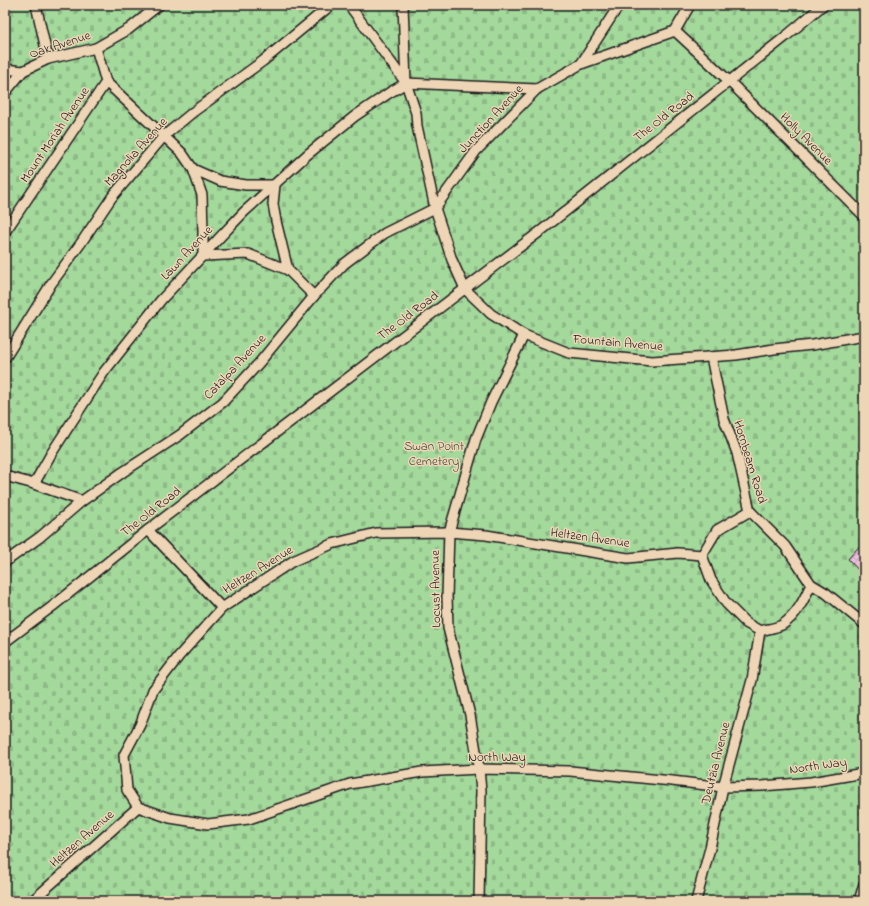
<svg xmlns="http://www.w3.org/2000/svg" width="869" height="906" viewBox="0 0 869 906" font-family="'Indie Flower',sans-serif">
<style>
.cemetery{fill:url(#cemetery-stones);stroke:#607a5c}
.building{fill:url(#building-cross-hatch);stroke:#1c1c1c}
.lines{fill:none;stroke-linecap:round;stroke-linejoin:round}
.lane-casing{stroke:#1c1c1c;stroke-width:12}
.lane{stroke:#eed5b6;stroke-width:9}
.labels{text-anchor:middle;dominant-baseline:central;stroke-width:3;stroke-linejoin:round;paint-order:stroke}
.street-label{font-size:13px;fill:#1c1c1c;stroke:#eed5b6}
.park-label{font-size:13px;fill:#3e4b3c;stroke:#eed5b6}
</style>
<defs>
<pattern id="cemetery-stones" width="16" height="16" patternUnits="userSpaceOnUse"><rect width="16" height="16" fill="#a4d99c"/><path d="M2 7V4a2 2 0 0 1 4 0v3zM10 15v-3a2 2 0 0 1 4 0v3z" fill="#8dba86"/></pattern>
<pattern id="building-cross-hatch" width="8" height="8" patternUnits="userSpaceOnUse"><rect width="8" height="8" fill="#ecbde0"/><path d="M0 0l8 8M0 8l8-8" fill="none" stroke="#caa2c0"/></pattern>
</defs>
<rect width="100%" height="100%" fill="#eed0be"/>
<filter id="ink" filterUnits="userSpaceOnUse"><feTurbulence type="fractalNoise" baseFrequency=".025" numOctaves="2"/><feDisplacementMap in="SourceGraphic" scale="8" xChannelSelector="R" yChannelSelector="G"/><feConvolveMatrix kernelMatrix="1 2 1 2 8 2 1 2 1" color-interpolation-filters="sRGB"/></filter>
<g filter="url(#ink)">
<!-- cemetery -->
<rect class="cemetery" x="5" y="5" width="859" height="896"/>
<!-- building -->
<path class="building" d="M864 541V576L848 559Z"/>
<g class="lines">
<defs>
<g id="lane">
<path d="M36 5 48 59"/>
<path d="M349 5 406 83"/>
<path d="M403 5 406 83 416 113 417 126 435 208 452 260 465 289 491 314 524 335 569 353 652 361 736 355 774 349 812 345 864 336"/>
<path d="M619 5 581 64 675 31 690 5"/>
<path d="M675 31 729 81 864 216"/>
<path d="M5 69 23 71 48 59 96 48 129 29 159 5"/>
<path d="M106 82 182 153 193 169 202 195 203 231V256L248 254 288 270 314 296"/>
<path d="M406 83 537 89"/>
<path d="M5 93 23 71"/>
<path d="M193 169 220 181 246 185H275L273 204 276 221 288 270"/>
<path d="M5 232 106 82 96 48"/>
<path d="M711 357 724 419 737 453 750 511 785 546 811 584 826 593 864 624"/>
<path d="M5 358 51 284 81 243 112 197 164 136 193 112 263 61 331 5"/>
<path d="M5 476 34 484 82 501"/>
<path d="M34 484 51 454 104 372 161 300 222 235 244 212 308 154 355 116 389 93 406 83"/>
<path d="M750 511 717 530 702 555 711 580 726 603 746 623 760 631C767 629 776 628 782 625 797 615 804 600 811 584"/>
<path d="M148 530 222 608"/>
<path d="M5 562 40 537 82 501 123 472 180 435 223 402 259 363 314 296 344 264 385 233 435 208 476 151 537 89 581 64"/>
<path d="M5 642 53 606 148 530 542 230 785 37 823 5"/>
<path d="M138 807 170 818 208 824 249 819 350 784 422 772 479 769 570 771 672 781 723 787 762 786 811 782 864 773"/>
<path d="M32 901 138 807 127 790 124 755 140 725 153 690 179 656 222 608 293 561 332 544 376 533 449 532 486 535 628 558 678 553 702 555"/>
<path d="M479 901 481 791 479 769 470 715 448 628 447 597 449 532 476 439 491 402 524 335"/>
<path d="M696 901 710 848 723 787 752 680 760 631"/>
<path d="M859 901 864 884"/>
</g>
</defs>
<!-- lane casing -->
<use href="#lane" class="lane-casing"/>
<!-- lane -->
<use href="#lane" class="lane"/>
</g>
</g>
<g class="labels">
<!-- street labels -->
<g class="street-label">
<text transform="translate(60 45) rotate(-18)">Oak Avenue</text>
<text transform="translate(664 117) rotate(-38)">The Old Road</text>
<text transform="translate(491 119) rotate(-47)">Junction Avenue</text>
<text transform="translate(55 135) rotate(-56)">Mount Moriah Avenue</text>
<text transform="translate(806 139) rotate(45)">Holly Avenue</text>
<text transform="translate(136 152) rotate(-48)">Magnolia Avenue</text>
<text transform="translate(187 253) rotate(-47)">Lawn Avenue</text>
<text transform="translate(408 316) rotate(-37)">The Old Road</text>
<text transform="translate(618 343) rotate(5)">Fountain Avenue</text>
<text transform="translate(235 367) rotate(-47)">Catalpa Avenue</text>
<text transform="translate(750 462) rotate(73)">Hornbeam Road</text>
<text transform="translate(151 512) rotate(-38)">The Old Road</text>
<text transform="translate(590 538) rotate(8)">Heltzen Avenue</text>
<text transform="translate(258 570) rotate(-32)">Heltzen Avenue</text>
<text transform="translate(436 589) rotate(-91)">Locust Avenue</text>
<text x="497" y="757">North Way</text>
<text transform="translate(716 763) rotate(-76)">Deutzia Avenue</text>
<text transform="translate(818 766) rotate(-8)">North Way</text>
<text transform="translate(82 839) rotate(-41)">Heltzen Avenue</text>
</g>
<!-- park labels -->
<g class="park-label">
<text x="434" y="446">Swan Point<tspan x="434" dy="15">Cemetery</tspan></text>
</g>
</g>
<!-- margin -->
<rect width="869" height="906" fill="none" stroke="#eed5b6" stroke-width="20"/>
<rect x="10" y="10" width="849" height="886" fill="none" stroke="#1c1c1c" stroke-width="1.5" filter="url(#ink)"/>
</svg>
